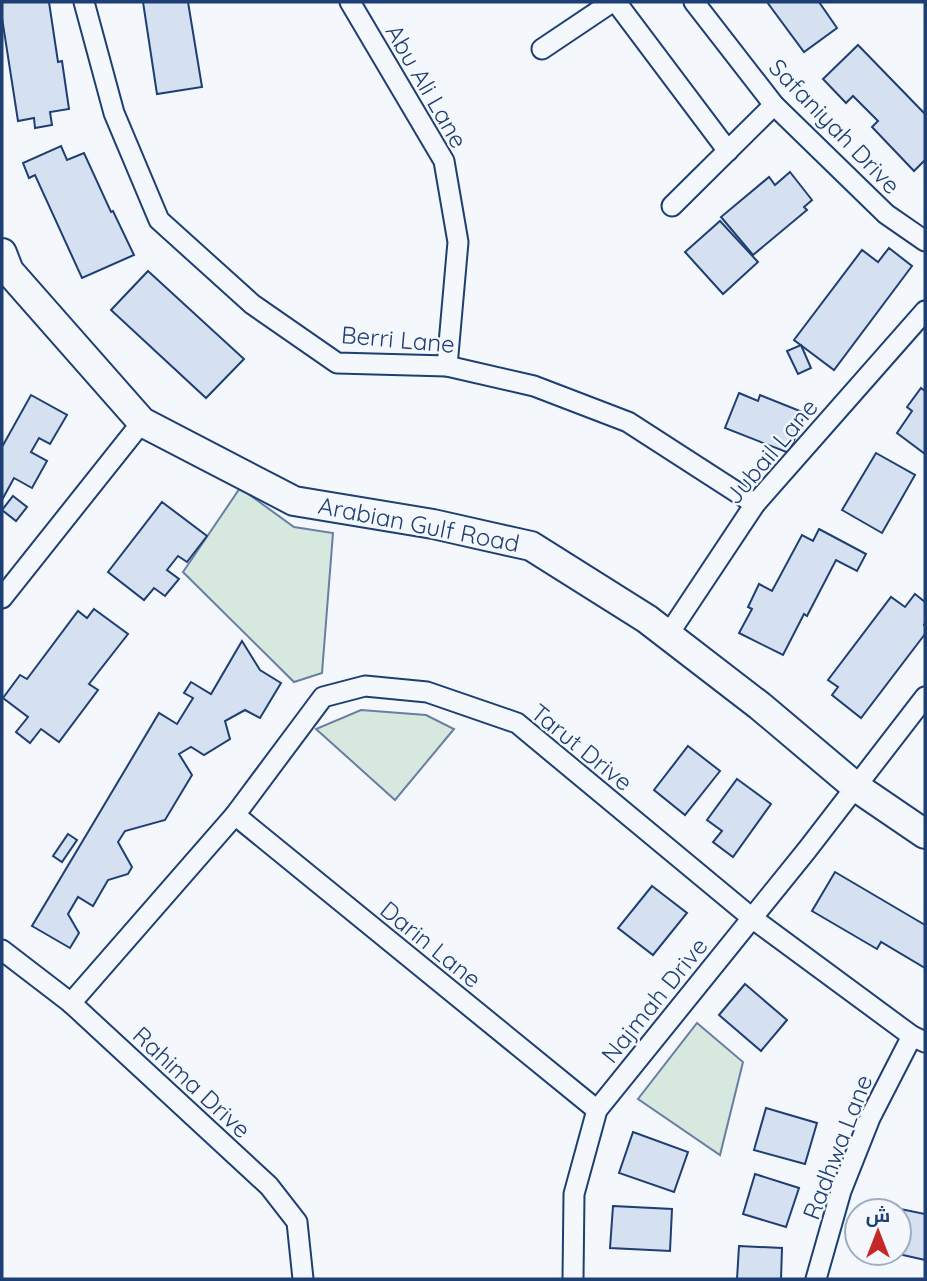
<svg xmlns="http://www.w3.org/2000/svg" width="927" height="1281" viewBox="0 0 927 1281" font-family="Quicksand,Cairo,sans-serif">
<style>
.green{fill:#d7e8df;stroke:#687fa3;stroke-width:2}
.building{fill:#d5e0f0;stroke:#1d3f73;stroke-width:2}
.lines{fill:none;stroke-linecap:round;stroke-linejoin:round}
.minor-casing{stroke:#1d3f73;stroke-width:23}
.secondary-casing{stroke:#1d3f73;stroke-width:32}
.minor{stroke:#f4f7fb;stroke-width:19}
.secondary{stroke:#f4f7fb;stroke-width:28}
.labels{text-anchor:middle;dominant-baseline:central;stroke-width:5;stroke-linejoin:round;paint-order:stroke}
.street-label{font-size:24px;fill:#1d3f73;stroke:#f4f7fb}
</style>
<rect width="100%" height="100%" fill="#f4f7fb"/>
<!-- green -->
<g class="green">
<path d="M240 488 294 527 333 533 322 673 294 682 183 572Z"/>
<path d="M361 710 426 715 454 729 395 800 316 729Z"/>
<path d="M697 1023 743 1062 720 1155 638 1099Z"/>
</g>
<!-- building -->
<g class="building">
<path d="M2 2H49L58 62 62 61 69 109 50 112 52 125 35 128 34 118 18 121 2 18Z"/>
<path d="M143 2H188L202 87 157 94Z"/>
<path d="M767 2H819L837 28 804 52Z"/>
<path d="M858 45 925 114V160L914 171 872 127 878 121 853 96 846 103 823 79Z"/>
<path d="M61 146 67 160 84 153 111 212 113 211 134 255 82 278 35 175 29 178 23 163Z"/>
<path d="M790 172 812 200 804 207 807 210 753 255 721 217 769 177 775 185Z"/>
<path d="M720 221 758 262 723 294 685 252Z"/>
<path d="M889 248 912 266 834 370 794 340 862 250 878 262Z"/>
<path d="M148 271 244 359 206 398 111 310Z"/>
<path d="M801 345 811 368 798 374 787 351Z"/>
<path d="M921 388 925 391V454L897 433 912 411 907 407Z"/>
<path d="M739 393 758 401 760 395 805 413 789 453 725 428Z"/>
<path d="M31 395 67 415 50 444 39 438 31 452 47 461 32 488 14 478 2 500V447Z"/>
<path d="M876 453 915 475 882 533 842 510Z"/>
<path d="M13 496 27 507 16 521 2 510Z"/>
<path d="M162 502 207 536 187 562 178 556 167 570 179 579 165 596 154 588 144 600 108 572Z"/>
<path d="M819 529 866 554 857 571 836 560 807 616 804 614 783 655 739 633 752 609 748 607 759 584 772 591 802 535 813 541Z"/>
<path d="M915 594 925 602V623L924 625 925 626V634L861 718 832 695 838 687 828 680 891 597 905 607Z"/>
<path d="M94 609 128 634 89 684 98 690 59 742 41 729 30 743 16 732 28 717 3 698 20 675 27 679 78 611 87 618Z"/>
<path d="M242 641 260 670 281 683 260 718 245 710 225 721 230 739 204 755 191 747 179 754 192 775 165 820 125 831 118 842 132 867 128 874 108 880 93 906 78 897 68 914 79 933 70 948 32 926 159 713 177 724 193 698 184 693 191 682 211 694Z"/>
<path d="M688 746 720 771 685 815 654 790Z"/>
<path d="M737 779 771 804 733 857 713 842 722 831 707 820Z"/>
<path d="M68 834 77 840 62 862 53 856Z"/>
<path d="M835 872 925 925V968L881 942 877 949 812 911Z"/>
<path d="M652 886 687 913 653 955 618 928Z"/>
<path d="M745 984 787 1020 761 1051 719 1015Z"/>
<path d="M766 1108 817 1123 805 1164 754 1150Z"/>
<path d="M633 1132 688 1152 674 1192 619 1173Z"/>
<path d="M755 1174 799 1188 786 1227 743 1214Z"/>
<path d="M613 1206 672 1209 670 1251 610 1248Z"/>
<path d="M886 1206 925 1214V1260L894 1253H899V1211H885Z"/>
<path d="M739 1246 782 1248 781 1279H737Z"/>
</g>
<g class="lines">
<defs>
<g id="minor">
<path d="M84 2 114 113 159 220 252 304 337 363 447 366 534 386 628 422 755 504"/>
<path d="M350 2 444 161 458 242 447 366"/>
<path d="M616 2 728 151"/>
<path d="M694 2 774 105 886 214 925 241"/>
<path d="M542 49 612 2"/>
<path d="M672 206 774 105"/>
<path d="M2 598 142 422"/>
<path d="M668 635 755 504 925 311"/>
<path d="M235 815 597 1110"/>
<path d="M2 950 71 1003 269 1186 297 1222 303 1279"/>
<path d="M71 1003 235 815 323 697 365 686 427 692 517 723 752 918 912 1036 925 1042"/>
<path d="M573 1279 574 1194 597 1110 807 850 925 697"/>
<path d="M816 1279 841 1191 870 1118 912 1036"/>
</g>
<path id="secondary" d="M2 253 9 271 142 422 294 501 433 524 531 546 647 619 760 706 856 787 925 834"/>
</defs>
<!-- minor casing -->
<use href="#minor" class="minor-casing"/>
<!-- secondary casing -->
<use href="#secondary" class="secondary-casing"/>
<!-- minor -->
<use href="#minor" class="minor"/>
<!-- secondary -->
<use href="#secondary" class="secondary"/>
</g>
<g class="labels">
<!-- street labels -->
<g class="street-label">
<text transform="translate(427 86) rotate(60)">Abu Ali Lane</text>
<text transform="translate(835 126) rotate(46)">Safaniyah Drive</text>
<text transform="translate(398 339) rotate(5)">Berri Lane</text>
<text transform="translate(771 451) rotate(-50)">Jubail Lane</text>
<text transform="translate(419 524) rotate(11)">Arabian Gulf Road</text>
<text transform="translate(582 747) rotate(39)">Tarut Drive</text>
<text transform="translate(431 944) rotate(39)">Darin Lane</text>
<text transform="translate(654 1000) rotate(-51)">Najmah Drive</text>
<text transform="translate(192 1082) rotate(43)">Rahima Drive</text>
<text transform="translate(837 1147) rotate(-69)">Radhwa Lane</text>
</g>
</g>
<!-- border -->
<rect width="927" height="1281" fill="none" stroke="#1d3f73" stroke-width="7"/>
<!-- north arrow -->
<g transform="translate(878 1232)"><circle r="33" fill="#f4f7fb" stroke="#9eadc5" stroke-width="2"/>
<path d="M0-5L12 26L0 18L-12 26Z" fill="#c62828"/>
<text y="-10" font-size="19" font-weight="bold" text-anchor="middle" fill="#1d3f73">ش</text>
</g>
</svg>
